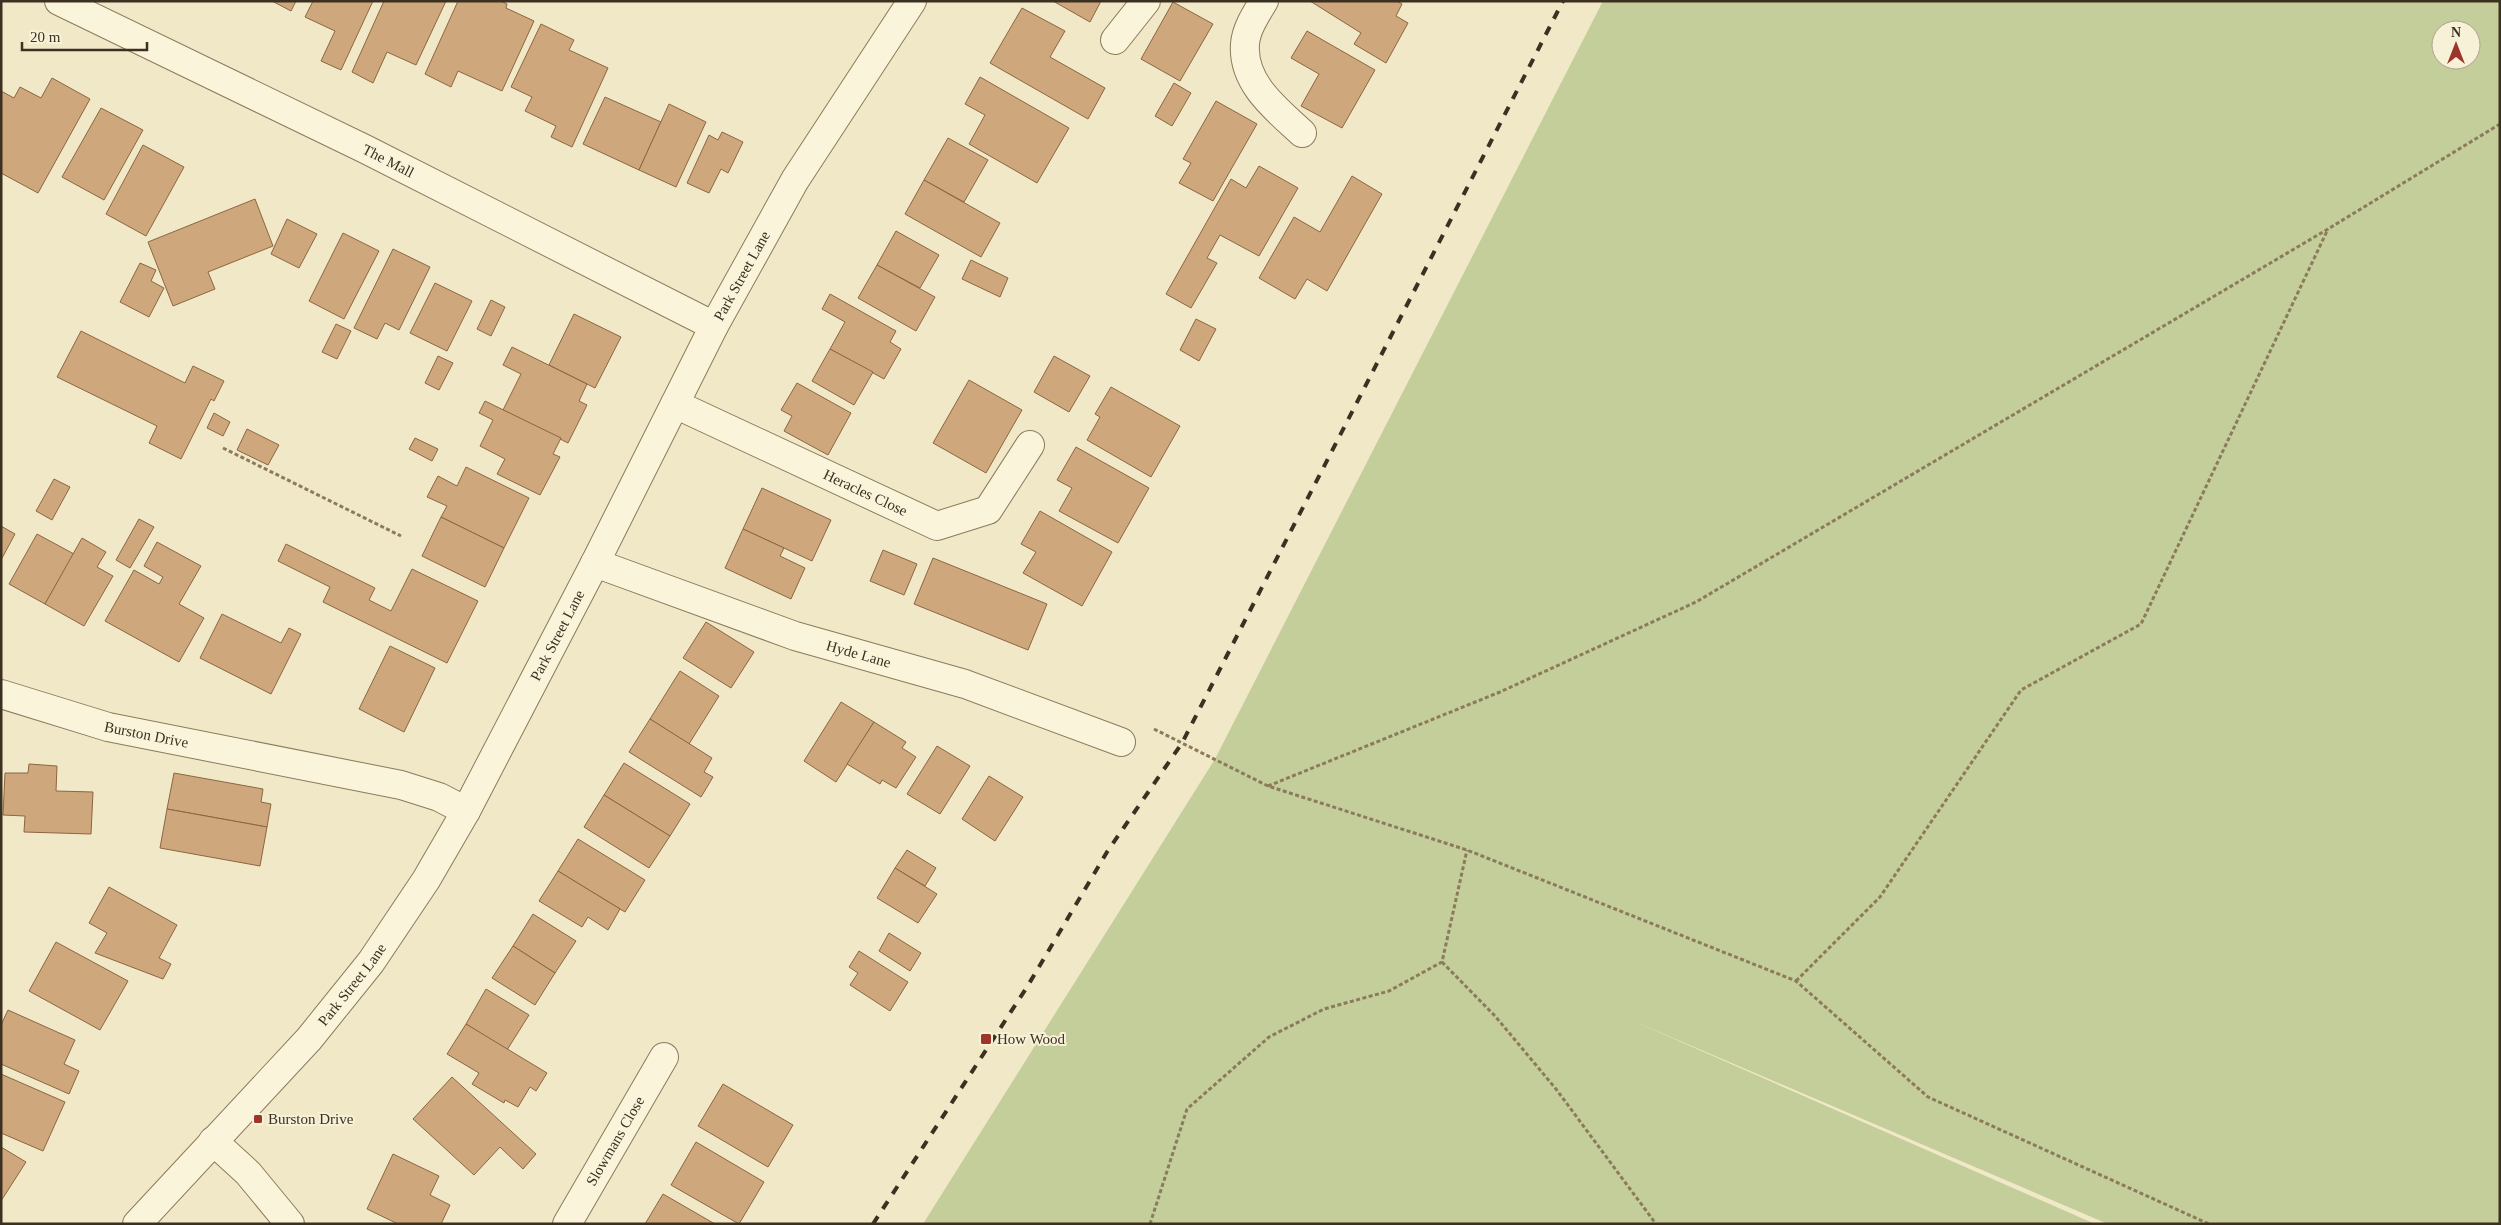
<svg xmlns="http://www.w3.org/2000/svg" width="2501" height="1225" viewBox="0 0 2501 1225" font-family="Georgia,serif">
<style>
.green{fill:#c3ce9a;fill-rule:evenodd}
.building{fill:#cea77c;stroke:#8c6641}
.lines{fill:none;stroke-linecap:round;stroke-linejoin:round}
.minor-casing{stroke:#8c7a5c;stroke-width:30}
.path{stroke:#8c7a5c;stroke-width:3;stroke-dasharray:4 2.5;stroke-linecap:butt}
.minor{stroke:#faf4db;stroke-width:28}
.rail{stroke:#3c3020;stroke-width:4;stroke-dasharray:9 9;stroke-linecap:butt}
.poi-dot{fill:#9c352a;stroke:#f7f1d7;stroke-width:2}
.labels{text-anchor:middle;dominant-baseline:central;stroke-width:4;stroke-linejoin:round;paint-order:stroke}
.street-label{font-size:15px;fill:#3c3020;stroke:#f7f1d7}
.poi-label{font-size:15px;fill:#3c3020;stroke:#f7f1d7;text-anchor:start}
</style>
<rect width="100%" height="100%" fill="#f0e8c7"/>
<!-- green -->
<path class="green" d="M1603 1H2500V1224H2108L1631 1020 2095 1224H923L1215 759ZM2441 30H2471V60H2441Z"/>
<!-- building -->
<g class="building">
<path d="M272 1H296L291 11Z"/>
<path d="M313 1H373L341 70 321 61 335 31 305 17Z"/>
<path d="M384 1H446L416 65 387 52 373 83 352 72Z"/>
<path d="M458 1H501L507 4 506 8 534 21 502 91 458 71 451 87 425 74Z"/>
<path d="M1053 1H1101L1090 22Z"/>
<path d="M1310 1H1397L1402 4 1396 16 1408 23 1386 63 1354 44 1361 33Z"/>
<path d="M1173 2 1213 24 1180 81 1141 59Z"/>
<path d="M1022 8 1065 31 1050 57 1105 88 1088 119 990 63Z"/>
<path d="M541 24 574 40 569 50 608 68 572 147 551 137 556 126 525 111 532 97 511 87Z"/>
<path d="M1307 31 1375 70 1342 128 1301 106 1319 74 1291 58Z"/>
<path d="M980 77 1069 128 1037 183 969 144 985 115 965 104Z"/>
<path d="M52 78 90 99 38 193 1 173V91L14 98 20 87 41 98Z"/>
<path d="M1174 83 1191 93 1172 126 1155 116Z"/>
<path d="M605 97 661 122 639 170 583 144Z"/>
<path d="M1216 101 1257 124 1213 201 1179 183 1191 163 1183 159Z"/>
<path d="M669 104 706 122 676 187 639 170Z"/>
<path d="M101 108 143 130 104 200 62 177Z"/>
<path d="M722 132 743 142 728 173 721 169 709 193 687 183 709 135 718 140Z"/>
<path d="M948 138 988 160 964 202 924 180Z"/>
<path d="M143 145 184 167 146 236 106 214Z"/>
<path d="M1259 166 1298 188 1259 256 1220 235 1207 258 1217 263 1191 308 1166 294 1231 179 1246 188Z"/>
<path d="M1352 176 1382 194 1327 291 1307 279 1295 299 1259 278 1294 217 1320 232Z"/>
<path d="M924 180 1000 223 981 257 905 214Z"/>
<path d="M255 199 273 246 208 272 215 289 173 306 148 242Z"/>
<path d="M287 219 317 234 299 268 271 254Z"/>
<path d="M896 231 939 255 920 288 877 265Z"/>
<path d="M343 233 379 251 344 319 309 301Z"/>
<path d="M393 249 430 267 399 330 385 323 377 339 354 328Z"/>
<path d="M971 260 1008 278 1000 297 962 279Z"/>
<path d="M140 263 156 270 151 281 164 288 149 317 120 302Z"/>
<path d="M877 265 935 297 916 331 858 298Z"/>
<path d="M435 283 472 301 447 351 410 333Z"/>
<path d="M830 294 896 331 890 342 901 349 884 379 830 349 845 322 822 309Z"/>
<path d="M491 300 505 307 491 336 477 329Z"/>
<path d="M574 314 621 337 595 388 549 365Z"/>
<path d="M1196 319 1216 329 1199 361 1180 350Z"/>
<path d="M336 324 351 331 337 359 322 352Z"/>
<path d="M81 331 185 383 193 366 224 381 214 401 211 399 181 459 149 443 157 426 57 377Z"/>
<path d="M512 347 587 384 579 401 587 405 568 443 503 410 521 374 503 365Z"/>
<path d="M830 349 873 372 854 405 812 381Z"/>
<path d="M438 356 453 363 439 390 425 383Z"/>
<path d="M1054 356 1090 376 1069 412 1034 392Z"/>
<path d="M969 380 1022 410 986 473 933 443Z"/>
<path d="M797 383 851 413 828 455 784 431 792 416 781 410Z"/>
<path d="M1111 387 1180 426 1151 477 1087 440 1100 417 1095 414Z"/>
<path d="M485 401 561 438 553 454 560 457 540 495 497 474 505 459 480 446 493 420 479 413Z"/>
<path d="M214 413 230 422 223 436 207 428Z"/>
<path d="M247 429 279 445 268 465 237 450Z"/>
<path d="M415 438 438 449 432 461 409 449Z"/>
<path d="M1076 447 1149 488 1118 543 1059 511 1072 488 1057 480Z"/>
<path d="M466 467 529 498 504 548 441 517 447 506 427 497 438 476 457 486Z"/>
<path d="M54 479 70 487 52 520 36 511Z"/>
<path d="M762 488 831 520 812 561 743 529Z"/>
<path d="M1040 511 1112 552 1082 606 1023 573 1036 552 1021 544Z"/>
<path d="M441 517 504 548 485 587 422 556Z"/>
<path d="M139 519 154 527 130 568 116 560Z"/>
<path d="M1 526 15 534 1 560Z"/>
<path d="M743 529 784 548 780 556 805 568 791 599 725 568Z"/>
<path d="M37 534 74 554 45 604 9 584Z"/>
<path d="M82 538 106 552 97 567 113 576 84 626 45 604Z"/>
<path d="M157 542 201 566 179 604 204 618 179 662 105 621 134 570 159 584 163 577 144 566Z"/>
<path d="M286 544 375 588 369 600 391 611 412 569 478 601 447 663 323 602 330 587 278 561Z"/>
<path d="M883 550 917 564 904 595 870 581Z"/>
<path d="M933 558 1047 604 1028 650 914 604Z"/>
<path d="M222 614 281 643 289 628 301 634 271 694 200 658Z"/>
<path d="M706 622 754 652 731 688 683 658Z"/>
<path d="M390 646 435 668 404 732 359 709Z"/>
<path d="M680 671 719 696 689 744 650 719Z"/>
<path d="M841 702 874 722 836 782 804 761Z"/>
<path d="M650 719 712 758 704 772 713 777 701 797 629 752Z"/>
<path d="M874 722 906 742 902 748 916 757 896 788 882 780 880 784 847 764Z"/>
<path d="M937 746 970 766 940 814 907 794Z"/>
<path d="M624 763 690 804 670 836 604 795Z"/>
<path d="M29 764 57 766 56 791 93 792 91 834 24 832 25 816 3 815 5 773H28Z"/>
<path d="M174 773 263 789 261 802 271 804 267 827 167 809Z"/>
<path d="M989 776 1023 797 995 841 962 819Z"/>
<path d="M604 795 670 836 649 868 584 827Z"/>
<path d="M167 809 267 827 260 866 160 848Z"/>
<path d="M578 839 645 880 625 912 558 871Z"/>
<path d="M907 850 936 868 925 886 895 868Z"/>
<path d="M895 868 937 894 918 923 877 898Z"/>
<path d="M558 871 620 909 608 930 588 917 582 927 539 901Z"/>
<path d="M109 887 177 925 159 958 171 964 163 979 95 953 107 933 89 923Z"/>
<path d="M533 914 576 941 555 973 513 946Z"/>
<path d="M889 933 921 953 910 971 879 951Z"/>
<path d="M56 942 128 981 100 1030 29 991Z"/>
<path d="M513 946 555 973 535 1005 492 978Z"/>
<path d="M859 951 908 982 890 1011 850 985 858 973 849 967Z"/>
<path d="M486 989 529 1015 507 1050 466 1024Z"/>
<path d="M8 1010 75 1040 64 1064 79 1071 69 1094 1 1064V1025Z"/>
<path d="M466 1024 547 1073 536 1091 530 1087 518 1107 505 1100 504 1103 472 1084 479 1073 447 1054Z"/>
<path d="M1 1074 65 1102 43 1151 1 1133Z"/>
<path d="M452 1077 536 1154 523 1169 500 1147 474 1175 413 1119Z"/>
<path d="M723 1084 793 1125 768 1167 698 1126Z"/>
<path d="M696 1142 764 1182 739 1224 671 1185Z"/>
<path d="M1 1147 26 1162 1 1201Z"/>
<path d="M393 1154 439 1176 430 1195 450 1205 441 1224H398L367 1209Z"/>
<path d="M663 1194 715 1224H645Z"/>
</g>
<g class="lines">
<defs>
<g id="minor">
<path id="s1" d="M59 1 365 149 714 326"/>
<path d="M1264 1C1256 14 1246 29 1245 44 1242 83 1276 109 1302 133"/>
<path d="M1115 40 1146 1"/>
<path id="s2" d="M675 404 937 526 988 510 1030 445"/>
<path id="s3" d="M595 563 795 636 965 684 1121 742"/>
<path id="s4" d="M1 694 108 727 401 785 439 797 466 811"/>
<path d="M213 1141 248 1173 290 1224"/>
<path id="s5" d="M137 1224 309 1039 371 962 426 880 466 811 595 563 714 326 795 180 912 1"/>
<path id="s6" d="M567 1224 664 1057"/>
</g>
</defs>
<!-- minor casing -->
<use href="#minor" class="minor-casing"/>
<!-- path -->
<g class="path">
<path d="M223 448 401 536"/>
<path d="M1154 729 1268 786 1467 850 1796 981 1928 1097 2209 1224"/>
<path d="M1268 786 1500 692 1696 602 2328 229 2500 124"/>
<path d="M1442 962 1495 1016 1556 1089 1656 1224"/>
<path d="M1796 981 1880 897 2021 690 2141 624 2328 229"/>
<path d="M1150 1224 1187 1109 1269 1037 1324 1009 1389 991 1442 962 1467 850"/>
</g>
<!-- minor -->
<use href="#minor" class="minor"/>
<!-- rail -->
<path class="rail" d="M873 1224 1027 987 1107 852 1182 743 1563 1"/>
</g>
<!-- markers -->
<g class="poi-dot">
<rect x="980" y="1033" width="12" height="12" rx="2.5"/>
<rect x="253" y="1114" width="10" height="10" rx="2.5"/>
</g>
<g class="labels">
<!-- street labels -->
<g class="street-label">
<text stroke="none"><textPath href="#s1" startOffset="366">The Mall</textPath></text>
<text stroke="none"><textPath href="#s5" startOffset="1132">Park Street Lane</textPath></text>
<text stroke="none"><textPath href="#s2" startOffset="210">Heracles Close</textPath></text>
<text stroke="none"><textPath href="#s5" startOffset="728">Park Street Lane</textPath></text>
<text stroke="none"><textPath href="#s3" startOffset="279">Hyde Lane</textPath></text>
<text stroke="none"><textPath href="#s4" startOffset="151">Burston Drive</textPath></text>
<text stroke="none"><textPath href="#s5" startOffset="322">Park Street Lane</textPath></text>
<text stroke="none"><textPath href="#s6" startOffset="96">Slowmans Close</textPath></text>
</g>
<!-- poi labels -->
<g class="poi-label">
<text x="997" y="1039">How Wood</text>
<text x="268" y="1119">Burston Drive</text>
</g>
</g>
<!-- border -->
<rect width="2501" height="1225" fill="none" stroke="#3c3020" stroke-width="5"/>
<!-- north arrow -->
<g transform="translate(2456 45)"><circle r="24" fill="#f7f1d7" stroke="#aca48e"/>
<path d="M0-4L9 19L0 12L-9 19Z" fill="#9c352a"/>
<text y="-8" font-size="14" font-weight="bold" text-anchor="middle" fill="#3c3020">N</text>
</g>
<!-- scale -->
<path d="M22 42v8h125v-8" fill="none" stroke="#3c3020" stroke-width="2.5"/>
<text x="30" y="42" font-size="15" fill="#3c3020" stroke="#f7f1d7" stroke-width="4" paint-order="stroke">20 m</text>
</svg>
